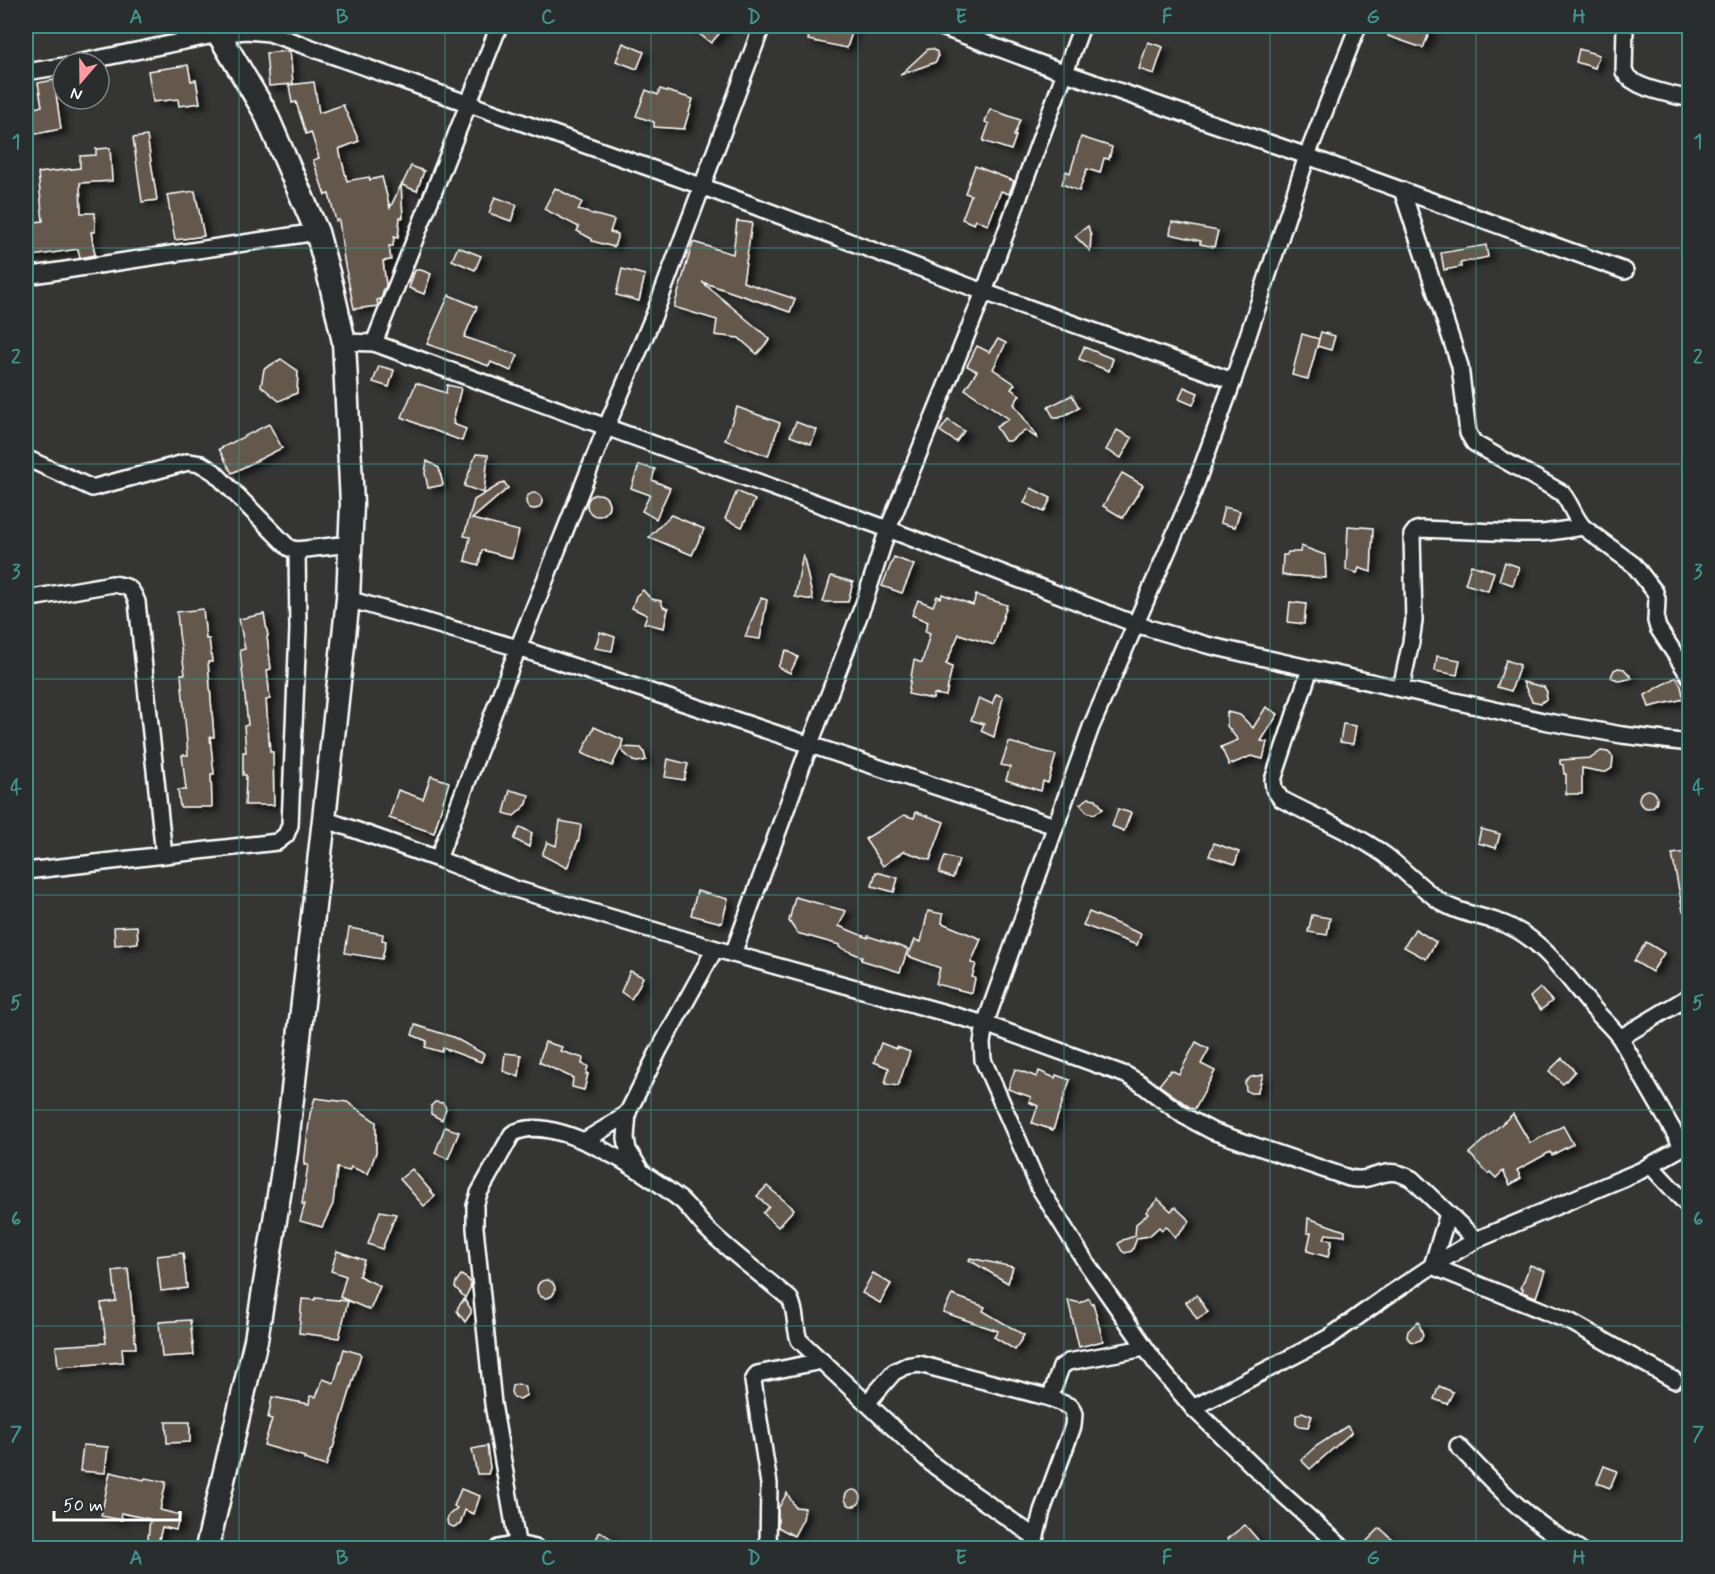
<svg xmlns="http://www.w3.org/2000/svg" width="1715" height="1574" viewBox="0 0 1715 1574" font-family="Mynerve,sans-serif">
<style>
.building{fill:#63594b;stroke:#fff;stroke-width:1.5;filter:url(#shadow)}
.lines{fill:none;stroke-linecap:round;stroke-linejoin:round}
.minor-casing{stroke:#fff;stroke-width:20}
.secondary-casing{stroke:#fff;stroke-width:27}
.minor{stroke:#2a2d2e;stroke-width:15}
.secondary{stroke:#2a2d2e;stroke-width:22}
.grid{fill:none;stroke:#3f918b;stroke-width:1.5;stroke-opacity:0.55}
.neatline{fill:none;stroke:#3f918b;stroke-width:2}
.grid-label{font-size:20px;text-anchor:middle;font-weight:bold;fill:#3f918b}
</style>
<defs>
<filter id="shadow"><feDropShadow dx="6" dy="4" stdDeviation="3" flood-color="#0009"/></filter>
</defs>
<rect width="100%" height="100%" fill="#353634"/>
<filter id="ink" filterUnits="userSpaceOnUse"><feTurbulence type="fractalNoise" baseFrequency=".0167" numOctaves="2"/><feDisplacementMap in="SourceGraphic" scale="12" xChannelSelector="R" yChannelSelector="G"/><feConvolveMatrix kernelMatrix="1 2 1 2 8 2 1 2 1" color-interpolation-filters="sRGB"/></filter>
<g filter="url(#ink)">
<!-- building -->
<g class="building">
<path d="M689 26H726L711 43Z"/>
<path d="M811 26 837 31 838 26H854L847 48 808 40Z"/>
<path d="M1391 26H1432L1423 48 1388 36Z"/>
<path d="M1148 42 1163 47 1154 74 1139 69Z"/>
<path d="M623 43 644 52 637 69 616 61Z"/>
<path d="M928 49H933L937 52 938 57 936 62 900 75Z"/>
<path d="M1579 49 1599 55 1595 68 1576 62Z"/>
<path d="M290 51 293 84 269 86 266 53Z"/>
<path d="M188 65 191 81 196 80 200 103 179 106 178 99 153 102 148 71Z"/>
<path d="M54 80 61 129 35 134 31 109 42 106 38 83Z"/>
<path d="M314 82 319 113 343 105 359 141 339 149 347 181 369 177 370 180 382 177 390 208 401 185 403 218 400 217 398 238 394 237 393 246H389L391 260 383 261 386 285 385 289H383V293L381 299 377 300 378 306 354 309 344 260 339 220 336 221 329 194 325 195 313 160 319 158 311 132 306 134 296 102 292 103 289 85Z"/>
<path d="M660 89 693 99 684 129 654 127V122L636 116 646 90 658 95Z"/>
<path d="M990 109 1020 120 1014 136H1016L1011 150 983 141 989 124 985 122Z"/>
<path d="M147 136 157 200 142 202 133 138Z"/>
<path d="M1081 137 1112 147 1109 159 1104 158 1100 173 1087 169 1079 191 1062 184 1066 171 1070 173Z"/>
<path d="M110 148 112 181 80 183 81 213H95V232H91L95 255 80 258 78 249 26 257V223L43 221 38 173 80 168V156L96 155V149Z"/>
<path d="M411 166 424 171 417 191 402 185Z"/>
<path d="M975 166 1014 181 1009 194 1001 191 988 225 976 220 974 224 962 219 971 195 965 193Z"/>
<path d="M555 188 582 202 578 210 614 220 610 232 618 234 614 247 592 241V239L577 231 579 227 544 209Z"/>
<path d="M195 191 204 236 175 240 167 195Z"/>
<path d="M495 197 517 205 511 221 489 213Z"/>
<path d="M737 221 752 223 743 282 795 299 790 312 702 282 770 339 757 354 739 338 715 335 717 320 674 307 693 242 733 254Z"/>
<path d="M1172 222 1218 231 1214 247 1200 244 1201 241 1170 234Z"/>
<path d="M1088 226 1091 236 1090 251 1075 236Z"/>
<path d="M1486 245 1488 257 1460 263 1461 267 1444 270 1441 253Z"/>
<path d="M458 247 481 256 475 270 452 260Z"/>
<path d="M622 269 645 275 639 301 616 295Z"/>
<path d="M415 270H421L431 274 424 294 409 288Z"/>
<path d="M449 295 477 307 464 337 518 355 511 371 491 362 489 366 427 344Z"/>
<path d="M1321 332 1335 336 1331 350 1317 346Z"/>
<path d="M1302 334 1319 339 1308 379 1292 375Z"/>
<path d="M998 339 1006 343 993 369 1015 384 1011 389 1020 395 1014 404 1037 437V438L1025 430 1010 441H1005L996 427 1009 419 965 389 977 371 967 366 977 346 989 352Z"/>
<path d="M1084 347 1113 359 1109 371 1079 359Z"/>
<path d="M281 359 298 371 297 393 279 401 261 386 264 369Z"/>
<path d="M379 366 394 370 389 387 373 382Z"/>
<path d="M416 383 446 393 447 385 461 388 453 421H455L453 424 466 429 462 441 420 425 402 417Z"/>
<path d="M1184 387 1198 393 1193 405 1179 399Z"/>
<path d="M1072 395 1079 408 1059 418H1054L1048 407Z"/>
<path d="M737 407 780 423 768 456 725 440Z"/>
<path d="M948 420 964 431 956 442 940 431Z"/>
<path d="M796 422 817 430 811 444 790 436Z"/>
<path d="M269 424 282 448 232 473 219 449Z"/>
<path d="M1117 430 1132 438 1121 458 1106 450Z"/>
<path d="M476 454 488 455 484 493 464 486Z"/>
<path d="M427 461 439 468 443 485 428 488 425 473Z"/>
<path d="M639 465 655 469 652 480 670 488 656 519 642 511 650 495 631 488Z"/>
<path d="M1122 473 1143 485 1123 518 1103 506Z"/>
<path d="M504 482 508 488 472 519 519 531 512 558 482 550 479 565 465 561 470 537 464 536 474 500Z"/>
<path d="M1031 488 1051 498 1044 512 1024 503Z"/>
<path d="M737 491 755 500 742 527 725 519Z"/>
<circle cx="534" cy="501" r="8"/>
<circle cx="598" cy="505" r="11"/>
<path d="M1224 507 1240 511 1235 527 1220 523Z"/>
<path d="M671 515 704 529 692 555 649 537Z"/>
<path d="M1348 526 1373 528 1371 572 1359 568 1357 573 1346 570Z"/>
<path d="M1301 546 1325 555 1326 578 1282 575 1283 555H1287L1288 552H1300Z"/>
<path d="M803 554 813 600 795 597Z"/>
<path d="M894 557 914 565 902 593 882 586Z"/>
<path d="M1505 562 1519 567 1513 585 1499 580Z"/>
<path d="M1471 565 1494 572 1488 591 1465 584Z"/>
<path d="M831 576 853 582 848 602H823Z"/>
<path d="M643 590 651 599 661 601 663 607 668 609 664 628 644 623 647 615 632 608 636 596Z"/>
<path d="M942 594 973 605 976 595 1007 605 994 645 959 634 946 664 952 667 946 696 934 694 933 699 908 694 914 660 922 663 930 633 925 631 928 622 912 615 918 600 933 606 937 596 941 598Z"/>
<path d="M761 598 767 600 760 639 745 637Z"/>
<path d="M1290 602 1306 604 1304 624 1288 622Z"/>
<path d="M203 609 206 639H209L212 662H208L214 737H210L214 774H211L212 807H180L178 790H186L182 755H188L181 674H185L179 634 177 612Z"/>
<path d="M264 614 268 636 267 637 271 669 267 670 270 699 266 700 270 752H273L274 805H245L246 775H243V752H246L244 726 248 725 240 650 245 649 239 619Z"/>
<path d="M600 632 615 637 612 651 595 648Z"/>
<path d="M786 650 798 657 790 673 778 667Z"/>
<path d="M1437 656 1460 660 1457 675 1435 671Z"/>
<path d="M1506 660 1520 665 1511 691 1497 687Z"/>
<path d="M1618 668 1624 669 1632 678 1620 681 1611 677 1614 670Z"/>
<path d="M1676 677 1681 686 1684 699 1649 707 1645 695Z"/>
<path d="M1523 682 1544 687 1547 692 1546 699 1541 703 1532 701Z"/>
<path d="M996 694 1003 697 994 737 981 731 984 724 971 720 979 698 992 704Z"/>
<path d="M1266 707 1278 714 1261 741 1267 742 1263 759 1251 756 1229 765 1221 747 1238 740 1227 726V712L1240 715 1253 728Z"/>
<path d="M1343 724 1356 726 1353 744 1340 742Z"/>
<path d="M594 727 623 740 621 747 641 748 644 752 646 760 638 762 633 761 620 749 612 766 582 753Z"/>
<path d="M1009 742 1056 755 1048 783 1043 781 1041 791 1006 780 1010 767 1001 765Z"/>
<path d="M1601 751 1608 752 1613 757 1612 768 1606 772H1603L1582 768V794H1566V774H1564L1563 765 1560 764V760L1591 758Z"/>
<path d="M668 759 688 764 684 780 665 777Z"/>
<path d="M431 776 449 782 434 833 389 818 398 790 423 799Z"/>
<circle cx="1648" cy="799" r="9"/>
<path d="M510 790 529 795 527 804 514 816 504 813Z"/>
<path d="M1089 798 1096 799 1103 809 1094 814 1087 812 1080 804Z"/>
<path d="M1118 809 1131 813 1124 831 1112 826Z"/>
<path d="M916 812 944 822 930 860 904 851 883 866 865 839 904 815 914 818Z"/>
<path d="M560 821 581 825 579 839 567 868 542 855 547 842 556 846Z"/>
<path d="M520 827 532 833 529 847 514 839Z"/>
<path d="M1481 829 1500 834 1496 848 1478 843Z"/>
<path d="M1214 843 1239 852 1235 864 1209 856Z"/>
<path d="M1688 852 1689 859V910L1683 911 1672 854Z"/>
<path d="M945 856 959 860 953 878 939 873Z"/>
<path d="M876 872 898 878 894 892 872 886Z"/>
<path d="M697 891 728 899 722 923 691 915Z"/>
<path d="M795 897 846 911 839 926 868 938V936L908 949 900 972 861 960 862 957 839 947 840 945 797 933 789 921Z"/>
<path d="M928 911 943 914 942 923 981 939 971 963 976 964 972 977 975 978 972 993 936 984 940 968 908 956 915 940 921 942Z"/>
<path d="M1089 912 1141 934 1137 945 1083 925Z"/>
<path d="M1312 915 1330 918 1327 935 1308 932Z"/>
<path d="M137 926 138 943 115 945 114 927Z"/>
<path d="M349 928 383 934 382 940 386 941 382 959 345 953Z"/>
<path d="M1415 929 1436 942 1426 959 1404 947Z"/>
<path d="M1646 942 1664 953 1652 972 1634 961Z"/>
<path d="M630 971 643 977 637 990 631 999 621 992Z"/>
<path d="M1540 988 1552 1001 1541 1010 1530 997Z"/>
<path d="M415 1025 453 1037 484 1054 481 1062 443 1048 442 1052 425 1047 427 1041 412 1035Z"/>
<path d="M545 1042 562 1047 560 1051 583 1058 582 1064 588 1066 586 1074H588L584 1090 572 1087 573 1078 539 1062Z"/>
<path d="M1196 1042 1209 1049 1201 1064 1215 1071 1194 1110 1159 1085 1171 1070 1179 1074Z"/>
<path d="M881 1043 896 1049 897 1047 910 1052 898 1086 885 1084 889 1068 874 1062Z"/>
<path d="M505 1053 521 1055 519 1077 503 1071Z"/>
<path d="M1562 1058 1575 1071 1563 1084 1549 1071Z"/>
<path d="M1015 1069 1037 1077 1039 1071 1055 1078 1056 1075 1070 1080 1053 1130 1032 1123 1038 1106 1029 1102 1031 1097 1008 1089Z"/>
<path d="M1263 1075 1257 1093H1250L1246 1090 1245 1082 1251 1077Z"/>
<path d="M315 1098 347 1102 376 1122V1152L368 1174 351 1167 349 1171 337 1168 333 1204 322 1227 300 1221 305 1204H302L308 1165H304L310 1114Z"/>
<path d="M435 1102 443 1103 446 1108 442 1120 431 1114V1106Z"/>
<path d="M1513 1114 1530 1143 1563 1126 1573 1144 1552 1155 1550 1152 1517 1170 1521 1178 1510 1185 1503 1171 1496 1178 1490 1172 1488 1174 1469 1153Z"/>
<path d="M445 1127 459 1132 448 1159 435 1153Z"/>
<path d="M412 1169 435 1196 424 1206 400 1179Z"/>
<path d="M767 1186 794 1209 778 1227 763 1213 769 1207 757 1196Z"/>
<path d="M1158 1199 1171 1211 1175 1207 1190 1221 1175 1237 1166 1226 1162 1230 1159 1227 1149 1236 1137 1238 1132 1251 1125 1253 1122 1251 1118 1244 1123 1240 1135 1236 1136 1224 1148 1214 1146 1212Z"/>
<path d="M380 1211 396 1214 382 1249 368 1244Z"/>
<path d="M1308 1218 1345 1231V1236L1326 1234 1324 1239 1332 1240 1328 1257 1307 1251 1311 1233H1307Z"/>
<path d="M337 1251 364 1260 359 1276 380 1286 370 1310 340 1297 346 1276 331 1271Z"/>
<path d="M183 1253 187 1288 161 1291 157 1256Z"/>
<path d="M970 1258 1013 1267 1008 1283 969 1260Z"/>
<path d="M1530 1265 1545 1271 1536 1297 1522 1292 1523 1289 1521 1288Z"/>
<path d="M128 1269 136 1348H122L123 1362 58 1367 56 1346 106 1343 101 1303 116 1301 113 1271Z"/>
<path d="M873 1273 891 1284 880 1303 862 1293Z"/>
<path d="M461 1275 468 1279 471 1284 470 1288 465 1298 455 1287 456 1282Z"/>
<circle cx="546" cy="1289" r="9"/>
<path d="M952 1295 985 1307 983 1311 1024 1335 1015 1350 994 1337 998 1331 943 1312Z"/>
<path d="M1197 1295 1208 1312 1197 1319 1186 1302Z"/>
<path d="M315 1298 348 1301 339 1338 299 1333 302 1299 315 1300Z"/>
<path d="M1089 1298 1092 1304 1093 1303 1103 1341 1079 1347 1068 1300 1080 1303Z"/>
<path d="M464 1299 471 1309V1313L465 1322 457 1311 458 1307Z"/>
<path d="M190 1320 194 1355 162 1357 159 1322Z"/>
<path d="M1418 1321 1423 1335 1420 1340 1415 1342 1410 1341 1407 1337 1408 1331Z"/>
<path d="M344 1349 361 1354 333 1448H332L326 1466 304 1459 305 1457 264 1445 272 1419 268 1418 272 1397 309 1404 310 1396 316 1397 323 1379 334 1383Z"/>
<path d="M517 1384 524 1386 527 1395 520 1399 513 1397 511 1392 512 1386Z"/>
<path d="M1439 1386 1453 1392 1447 1404 1434 1399Z"/>
<path d="M1302 1412 1312 1416 1308 1427 1300 1426 1296 1423V1416Z"/>
<path d="M166 1422H190V1442L167 1443Z"/>
<path d="M1347 1426 1352 1432 1310 1469 1301 1460 1315 1447Z"/>
<path d="M83 1445 108 1447 105 1473 80 1471Z"/>
<path d="M487 1446 490 1468 488 1474H477L472 1449Z"/>
<path d="M1604 1466 1617 1471 1610 1488 1597 1483Z"/>
<path d="M110 1472 144 1480 145 1478 166 1482 160 1510 180 1515 176 1530 162 1527 157 1548H147L150 1519 121 1513 122 1520 101 1516Z"/>
<path d="M461 1489 480 1496 474 1514 465 1510 460 1524 454 1527 448 1525 447 1520 449 1515 457 1508 454 1506Z"/>
<circle cx="853" cy="1498" r="8"/>
<path d="M787 1493 795 1507 805 1508 803 1519 794 1536 778 1527V1509Z"/>
<path d="M1245 1525 1252 1533 1265 1548H1233H1234L1227 1539Z"/>
<path d="M1380 1528 1402 1548H1360Z"/>
<path d="M600 1531 624 1548H592Z"/>
</g>
<g class="lines">
<defs>
<g id="minor">
<path d="M939 26 1063 72 1307 156 1625 271"/>
<path d="M1625 26 1624 72C1634 89 1671 94 1690 99"/>
<path d="M77 63 219 34 246 31 269 33 701 186 984 292 1233 381"/>
<path d="M26 72 63 66"/>
<path d="M1402 190 1460 366 1468 433 1474 443 1562 493C1571 504 1574 517 1583 527L1634 565 1655 592 1657 599 1656 621 1658 628 1690 677"/>
<path d="M26 276 317 232"/>
<path d="M344 342 374 343 499 26"/>
<path d="M374 343 888 529 1135 624 1207 645 1543 721 1622 735 1690 743"/>
<path d="M26 458 92 488 188 462 201 464 214 472 289 548 297 550 350 544"/>
<path d="M26 599 112 584C127 586 131 586 137 602L164 855"/>
<path d="M348 599 518 648 1055 826"/>
<path d="M1310 669 1273 780 1274 789 1281 799C1315 817 1353 832 1385 855 1404 870 1421 888 1441 902 1461 915 1487 916 1509 926 1546 943 1567 978 1593 1008 1601 1018 1612 1027 1620 1038L1682 1146"/>
<path d="M1401 688 1411 642 1414 621 1412 535 1416 530 1421 529 1519 533H1543L1583 527"/>
<path d="M324 819 438 859 515 889 733 954 985 1024 1126 1075 1140 1083 1184 1116 1212 1131 1349 1178C1376 1184 1383 1162 1412 1179L1476 1240"/>
<path d="M438 859 518 648 606 428 654 315 762 26"/>
<path d="M26 871 277 842 286 835 290 825 298 629 297 550"/>
<path d="M733 954 810 744 864 603 888 529 984 292 1082 26"/>
<path d="M1620 1038 1690 996"/>
<path d="M584 1141 617 1121 628 1112"/>
<path d="M1650 1165 1690 1208"/>
<path d="M640 1169 628 1150 626 1138 628 1112 660 1048 715 949"/>
<path d="M1448 1214 1432 1266 1571 1322 1674 1380"/>
<path d="M1050 1398 1061 1367 1068 1362 1145 1348"/>
<path d="M867 1403 894 1372 906 1366 919 1364 1050 1398 1071 1407 1074 1414 1073 1426 1042 1511 1033 1548"/>
<path d="M1193 1408 1328 1338 1384 1298 1432 1266 1476 1240 1640 1171 1690 1143"/>
<path d="M1458 1446C1495 1485 1530 1523 1578 1548"/>
<path d="M498 1548 517 1544 536 1548"/>
<path d="M518 1548 493 1404 475 1228V1206L479 1193 512 1134C552 1109 649 1175 681 1200 691 1209 699 1222 709 1231 734 1255 763 1276 790 1299 797 1313 794 1325 799 1340L932 1464 962 1486 1035 1537"/>
<path d="M768 1548 769 1484 753 1381 757 1374 822 1361"/>
<path d="M1343 1548 1278 1490 1193 1408 1158 1366 1085 1261 1039 1187 983 1060 982 1043 985 1024 1091 727 1193 492 1233 381 1307 156 1358 26"/>
</g>
<path id="secondary" d="M207 1548 256 1340 286 1151 324 819 348 599 352 504 344 342 331 284 317 232 265 112 214 26"/>
</defs>
<!-- minor casing -->
<use href="#minor" class="minor-casing"/>
<!-- secondary casing -->
<use href="#secondary" class="secondary-casing"/>
<!-- minor -->
<use href="#minor" class="minor"/>
<!-- secondary -->
<use href="#secondary" class="secondary"/>
</g>
</g>
<!-- grid -->
<path class="grid" d="M239 26V1548M445 26V1548M651 26V1548M858 26V1548M1064 26V1548M1270 26V1548M1476 26V1548M26 248H1690M26 464H1690M26 679H1690M26 895H1690M26 1110H1690M26 1326H1690"/>
<!-- margin -->
<rect width="1715" height="1574" fill="none" stroke="#2a2d2e" stroke-width="66"/>
<!-- north arrow -->
<g transform="translate(81 81) rotate(200)"><circle r="28" fill="#2a2d2e" stroke="#7f8182" stroke-width="1.5"/>
<path d="M0-4.5L10 22L0 15L-10 22Z" fill="#ff9aa2"/>
<text y="-9" font-size="16" font-weight="bold" text-anchor="middle" fill="#ffffff">N</text>
</g>
<!-- scale -->
<path d="M54 1511v9h126v-9" fill="none" stroke="#ffffff" stroke-width="3"/>
<text x="63" y="1511" font-size="18" fill="#ffffff" stroke="#2a2d2e" stroke-width="4.5" paint-order="stroke">50 m</text>
<rect x="33" y="33" width="1649" height="1508" class="neatline"/>
<g class="grid-label">
<text x="136" y="23">A</text>
<text x="342" y="23">B</text>
<text x="548" y="23">C</text>
<text x="754" y="23">D</text>
<text x="961" y="23">E</text>
<text x="1167" y="23">F</text>
<text x="1373" y="23">G</text>
<text x="1579" y="23">H</text>
<text x="16" y="148">1</text>
<text x="1698" y="148">1</text>
<text x="16" y="363">2</text>
<text x="1698" y="363">2</text>
<text x="16" y="578">3</text>
<text x="1698" y="578">3</text>
<text x="16" y="794">4</text>
<text x="1698" y="794">4</text>
<text x="16" y="1009">5</text>
<text x="1698" y="1009">5</text>
<text x="16" y="1225">6</text>
<text x="1698" y="1225">6</text>
<text x="16" y="1440">7</text>
<text x="1698" y="1440">7</text>
<text x="136" y="1564">A</text>
<text x="342" y="1564">B</text>
<text x="548" y="1564">C</text>
<text x="754" y="1564">D</text>
<text x="961" y="1564">E</text>
<text x="1167" y="1564">F</text>
<text x="1373" y="1564">G</text>
<text x="1579" y="1564">H</text>
</g>
</svg>
